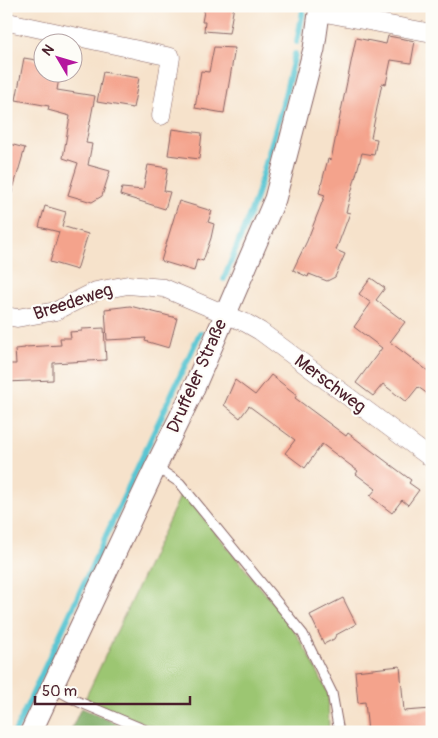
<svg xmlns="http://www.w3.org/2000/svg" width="438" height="738" viewBox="0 0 438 738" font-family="Pangolin,sans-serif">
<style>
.green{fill:#9cc672;stroke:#73724e}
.forest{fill:#7dab64;stroke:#646548}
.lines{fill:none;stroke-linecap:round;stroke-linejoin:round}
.stream{stroke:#5ac6d3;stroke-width:6}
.building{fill:#f4a38c}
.service-casing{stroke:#866363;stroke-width:11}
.minor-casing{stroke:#866363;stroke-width:19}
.tertiary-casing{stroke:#866363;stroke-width:23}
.service{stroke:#fff;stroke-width:9}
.minor{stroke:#fff;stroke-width:18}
.tertiary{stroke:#fff;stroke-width:21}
.labels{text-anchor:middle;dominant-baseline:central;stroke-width:4.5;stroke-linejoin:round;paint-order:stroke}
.street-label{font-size:18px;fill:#4a1f2b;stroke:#fdfcf7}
</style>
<rect width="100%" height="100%" fill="#fdfcf7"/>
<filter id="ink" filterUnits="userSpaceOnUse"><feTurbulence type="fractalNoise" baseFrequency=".02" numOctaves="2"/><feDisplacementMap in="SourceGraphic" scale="10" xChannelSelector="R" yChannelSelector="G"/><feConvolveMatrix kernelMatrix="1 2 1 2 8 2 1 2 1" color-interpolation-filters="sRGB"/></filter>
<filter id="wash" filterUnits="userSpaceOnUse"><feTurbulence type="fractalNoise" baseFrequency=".0096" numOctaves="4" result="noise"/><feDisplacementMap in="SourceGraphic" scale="20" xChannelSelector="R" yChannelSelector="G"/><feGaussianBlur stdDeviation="1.12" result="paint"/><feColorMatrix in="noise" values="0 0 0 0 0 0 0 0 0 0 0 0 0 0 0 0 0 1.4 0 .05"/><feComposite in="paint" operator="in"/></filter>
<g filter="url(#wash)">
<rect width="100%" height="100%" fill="#f6e2cb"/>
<!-- green -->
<path class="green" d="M182 492 287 620 309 655 328 693 329 732H167L149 725 85 699Z"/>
<!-- forest -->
<path class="forest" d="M81 708 137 732H70Z"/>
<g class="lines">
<!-- stream -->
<g class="stream">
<path d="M297 42 304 6"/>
<path d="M224 279 255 201 281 111 295 54"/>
<path d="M15 732 200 333"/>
</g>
</g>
<g id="blocks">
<!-- building -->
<g class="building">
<path d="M205 6H234L229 33 204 31 205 22H202Z"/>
<path d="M388 36 415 41 411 63 391 60 386 84 382 83 371 138 377 139 374 155 362 153 346 212 350 213 336 250 345 254 335 277 327 281 309 274 308 277 293 270 307 241 325 195 319 193 328 159 331 160 356 38 386 44Z"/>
<path d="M214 47 235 48 224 113 195 108 201 71 209 72Z"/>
<path d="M24 58 42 61V72H60L57 90 95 96 86 143 92 144 88 165 110 171 102 196 92 202 68 195 78 163 63 158 70 116 48 110 49 106 16 100Z"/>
<path d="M103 72 139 78 133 108 97 102Z"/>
<path d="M172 129 202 133 199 159 168 155Z"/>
<path d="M6 143 25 148 11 196 6 195Z"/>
<path d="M148 165 168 168 164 191 170 192 165 209 120 195 122 188 143 190Z"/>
<path d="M179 201 212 211 208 222 214 224 211 238 203 261 197 259 194 271 161 261Z"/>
<path d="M45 206 66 212 62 226 88 234 77 270 50 262 59 232 39 227Z"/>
<path d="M371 278 385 288 376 300 405 322 390 342 432 374V397L418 387 406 402 383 384 373 396 356 383 382 348 354 327 371 303 359 294Z"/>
<path d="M130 306 177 318 169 348 145 341 146 338 107 340 105 309Z"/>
<path d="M104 328 106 360 53 363V380L6 382V364H16L15 349 25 348V347L61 345 60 338H71L70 332 82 331V329Z"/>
<path d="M271 375 297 395 295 398 346 436 348 433 411 480 409 483 419 490 408 505 402 500 392 513 370 496 376 489 356 474 358 471 322 444 305 468 285 453 295 440 249 406 240 418 224 405 235 380 255 395Z"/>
<path d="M343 598 356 624 336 635 334 639 324 644 310 615Z"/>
<path d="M400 666 404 711 432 709V732H368L365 702 358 703 355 671Z"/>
</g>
</g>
</g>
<g filter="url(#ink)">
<use href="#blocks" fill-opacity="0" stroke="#866363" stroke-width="1"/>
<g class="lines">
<defs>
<g id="service">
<path d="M156 467 180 483 303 634 332 693 339 732"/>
<path d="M53 688 79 702 150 732"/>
</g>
<g id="minor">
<path d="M320 12 432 33"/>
<path d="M8 22 171 57 161 116"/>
<path d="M6 316 17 318 56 311 96 291 128 285 164 288 246 323 260 331 432 459"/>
</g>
<path id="tertiary" d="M31 732 156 466 190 397 275 199 314 49 320 6"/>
</defs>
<!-- service casing -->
<use href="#service" class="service-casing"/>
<!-- minor casing -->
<use href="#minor" class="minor-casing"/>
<!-- tertiary casing -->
<use href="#tertiary" class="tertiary-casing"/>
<!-- service -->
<use href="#service" class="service"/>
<!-- minor -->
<use href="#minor" class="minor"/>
<!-- tertiary -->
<use href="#tertiary" class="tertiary"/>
</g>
</g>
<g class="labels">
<!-- street labels -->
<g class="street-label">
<text transform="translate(73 302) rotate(-18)">Breedeweg</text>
<text transform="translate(197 376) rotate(-66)">Druffeler Straße</text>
<text transform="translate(330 384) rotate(37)">Merschweg</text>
</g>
</g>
<!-- margin -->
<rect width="438" height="738" fill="none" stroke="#fdfcf7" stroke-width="25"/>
<!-- north arrow -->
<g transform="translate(58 58) rotate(308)"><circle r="24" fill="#fdfcf7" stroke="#b5a4a5"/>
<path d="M0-4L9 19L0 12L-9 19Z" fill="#b5179e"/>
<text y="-8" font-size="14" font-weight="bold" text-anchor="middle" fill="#4a1f2b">N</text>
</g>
<!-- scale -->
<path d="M35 696v8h155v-8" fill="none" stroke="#4a1f2b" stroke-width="2.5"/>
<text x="42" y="696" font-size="15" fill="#4a1f2b" stroke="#fdfcf7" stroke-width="4" paint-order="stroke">50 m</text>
</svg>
